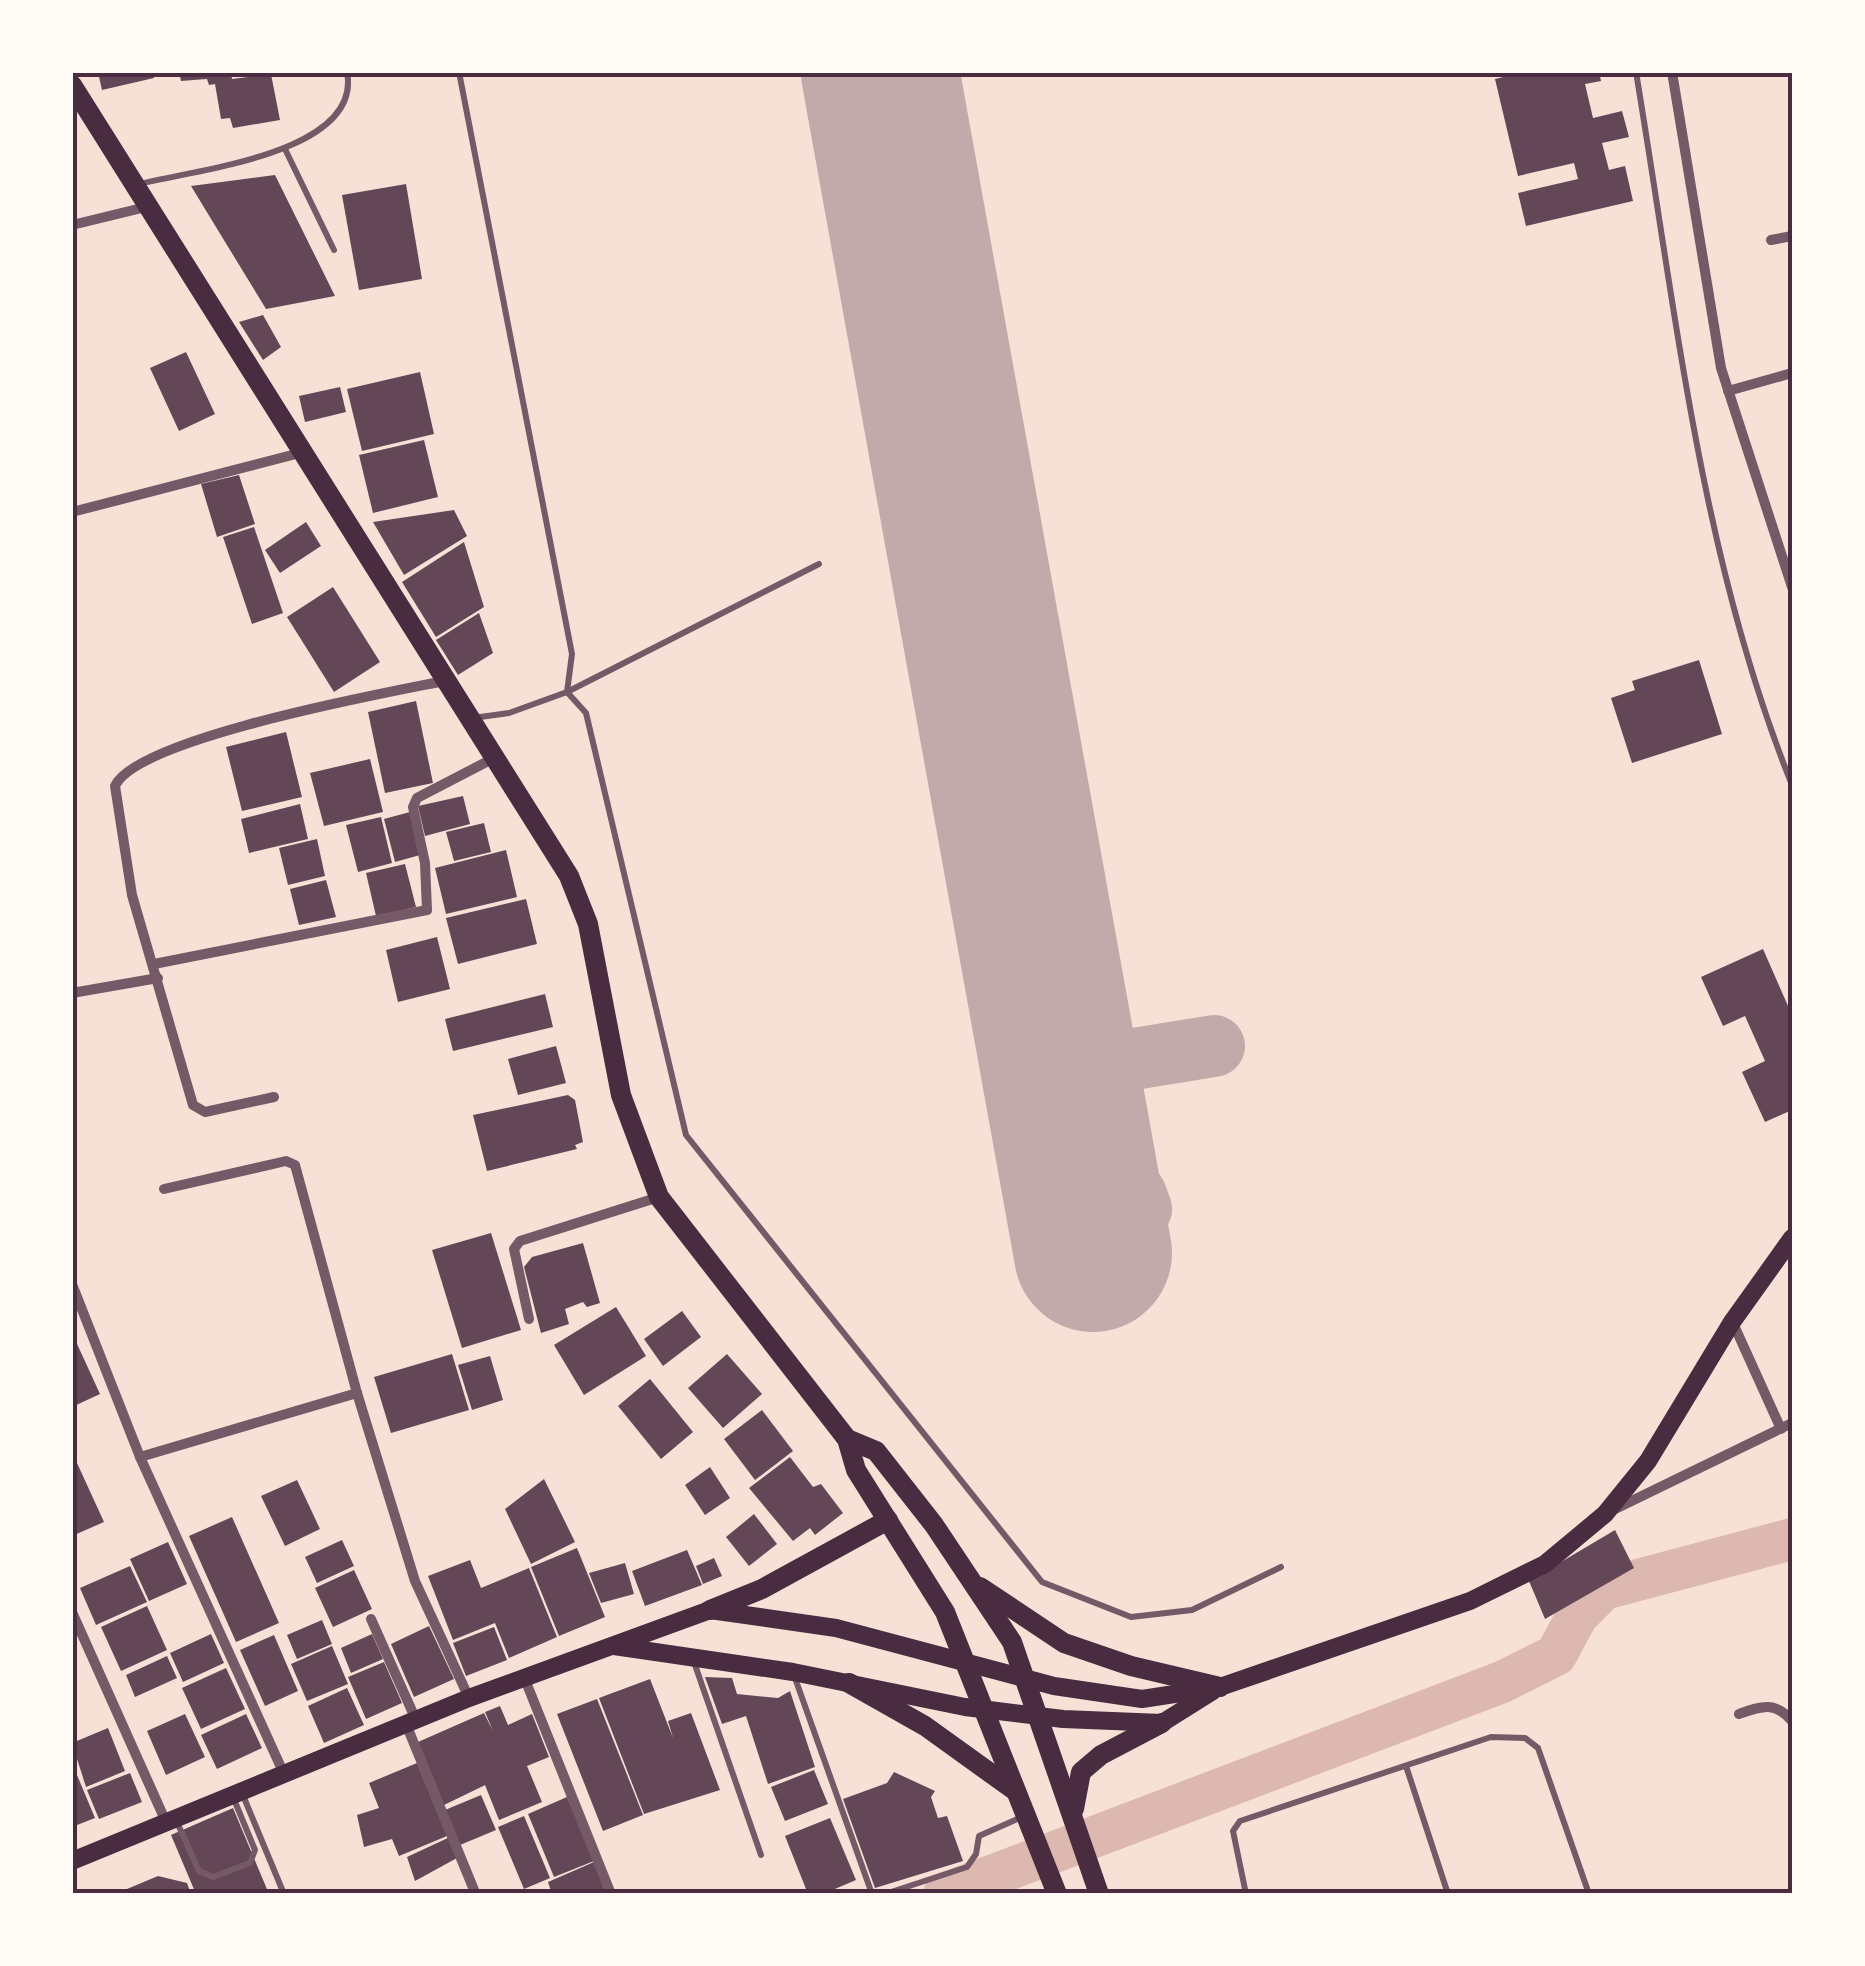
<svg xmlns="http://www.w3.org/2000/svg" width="1865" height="1966" viewBox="0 0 1865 1966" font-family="'Asap Condensed',sans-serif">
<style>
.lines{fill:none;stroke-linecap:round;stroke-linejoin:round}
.river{stroke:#dcb8b0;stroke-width:42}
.taxiway{stroke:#c3aaaa;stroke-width:62}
.runway{stroke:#c3aaaa;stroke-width:158}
.building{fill:#644757}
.service{stroke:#755966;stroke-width:6}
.minor{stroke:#755966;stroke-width:10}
.secondary{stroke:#4a2c40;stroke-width:18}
.primary{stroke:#4a2c40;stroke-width:20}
.neatline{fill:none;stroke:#4a2c40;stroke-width:4}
</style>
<rect width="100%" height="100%" fill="#f7e1d7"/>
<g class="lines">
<!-- river -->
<path class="river" d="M944 1894 1502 1682 1556 1655 1577 1616 1604 1589 1792 1539"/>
<!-- taxiway -->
<g class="taxiway">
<path d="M1060 1071 1214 1046"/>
<path d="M1063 1089 1136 1195 1141 1209 1135 1218C1095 1239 1058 1230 1040 1189L1069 1120"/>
</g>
<!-- runway -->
<path class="runway" d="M880 72 1093 1253"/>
</g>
<!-- building -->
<g class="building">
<path d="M98 72H153L154 78 102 90Z"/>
<path d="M179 72H231L232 79 271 74 280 120 233 128 230 118 221 119 215 84 209 85 207 79 181 81Z"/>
<path d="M1524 72H1599L1601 81 1585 84 1593 118 1622 111 1629 137 1602 143 1609 170 1625 166 1633 201 1526 226 1518 193 1578 179 1574 163 1518 176 1495 79Z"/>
<path d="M275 175 335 296 266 309 191 186Z"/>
<path d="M406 184 422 279 359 290 342 195Z"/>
<path d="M263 315 281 347 263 360 239 322Z"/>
<path d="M186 352 215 414 179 431 150 368Z"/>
<path d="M420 372 434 434 362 451 347 389Z"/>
<path d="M340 387 346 412 305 422 299 396Z"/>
<path d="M424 440 438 497 373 513 359 455Z"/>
<path d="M239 475 255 524 217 537 201 484Z"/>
<path d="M454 510 467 536 404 575 373 522Z"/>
<path d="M306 522 321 546 280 573 265 550Z"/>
<path d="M254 527 283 613 252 624 223 537Z"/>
<path d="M464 542 484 607 436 637 402 582Z"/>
<path d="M333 587 380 662 334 692 287 617Z"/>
<path d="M479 613 493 653 458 675 436 640Z"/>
<path d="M1699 660 1722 734 1632 763 1611 698 1635 690 1632 681Z"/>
<path d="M416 701 433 783 385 793 368 712Z"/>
<path d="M286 732 302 797 242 811 226 747Z"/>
<path d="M370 759 383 812 324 826 310 773Z"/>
<path d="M463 796 470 824 425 836 418 806Z"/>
<path d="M300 804 308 839 249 853 241 819Z"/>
<path d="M410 812 420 855 395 862 384 819Z"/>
<path d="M381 817 392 863 358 872 346 825Z"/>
<path d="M484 823 491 852 454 861 446 832Z"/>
<path d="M317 839 325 876 288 885 279 848Z"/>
<path d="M506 850 517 897 446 914 435 868Z"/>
<path d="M405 864 416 907 376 916 366 873Z"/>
<path d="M326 880 336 917 299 925 290 889Z"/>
<path d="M526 899 537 944 458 964 446 918Z"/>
<path d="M437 937 450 989 398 1002 386 950Z"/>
<path d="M1763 949 1792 1015V1110L1765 1122 1742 1072 1765 1061 1745 1016 1723 1026 1701 977Z"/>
<path d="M545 994 553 1027 453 1051 445 1019Z"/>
<path d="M556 1046 566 1083 518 1095 508 1059Z"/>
<path d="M568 1095 575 1100 583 1142 575 1145 577 1149 487 1171 473 1115Z"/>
<path d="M491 1233 521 1330 462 1348 432 1250Z"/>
<path d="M583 1243 600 1303 587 1307 583 1302 565 1309 569 1324 541 1333 524 1267 532 1257Z"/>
<path d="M616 1307 646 1356 584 1395 554 1345Z"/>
<path d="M682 1311 701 1337 663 1366 644 1339Z"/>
<path d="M72 1333 100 1394 72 1407Z"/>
<path d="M452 1354 469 1410 391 1433 374 1377Z"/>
<path d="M727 1354 762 1394 723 1428 688 1388Z"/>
<path d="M490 1356 503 1400 472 1410 458 1365Z"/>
<path d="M650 1379 693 1432 661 1459 618 1406Z"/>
<path d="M762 1410 793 1451 755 1480 724 1439Z"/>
<path d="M72 1452 104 1522 72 1536Z"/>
<path d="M790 1457 813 1487 821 1484 843 1513 815 1535 810 1528 793 1541 749 1488Z"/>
<path d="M710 1467 730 1498 705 1515 685 1485Z"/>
<path d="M544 1479 575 1542 531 1564 505 1509Z"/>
<path d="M297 1480 320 1529 285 1546 261 1496Z"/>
<path d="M754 1514 777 1544 749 1566 726 1537Z"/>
<path d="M232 1517 279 1623 236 1642 189 1536Z"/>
<path d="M1615 1530 1634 1568 1545 1619 1529 1581Z"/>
<path d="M342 1540 354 1566 317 1583 305 1557Z"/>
<path d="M168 1542 187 1584 149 1601 130 1559Z"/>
<path d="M577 1548 605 1617 559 1636 531 1567Z"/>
<path d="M687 1550 702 1585 645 1606 632 1571Z"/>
<path d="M714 1558 722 1576 703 1584 696 1566Z"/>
<path d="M470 1560 481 1588 529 1568 557 1637 509 1658 495 1623 453 1640 428 1576Z"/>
<path d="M625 1563 634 1594 601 1603 589 1573Z"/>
<path d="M130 1566 147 1602 96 1625 80 1588Z"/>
<path d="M354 1570 372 1609 333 1627 315 1588Z"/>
<path d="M147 1606 167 1650 121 1671 101 1627Z"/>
<path d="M322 1620 332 1644 297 1659 287 1635Z"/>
<path d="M429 1626 454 1679 414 1697 391 1644Z"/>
<path d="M494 1627 507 1660 466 1676 453 1643Z"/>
<path d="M211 1634 224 1663 183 1682 170 1653Z"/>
<path d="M372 1634 383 1659 351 1673 341 1648Z"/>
<path d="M274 1635 298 1691 265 1706 240 1650Z"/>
<path d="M332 1646 348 1684 307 1701 291 1664Z"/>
<path d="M167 1656 177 1678 135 1697 126 1675Z"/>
<path d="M384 1662 402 1703 366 1719 348 1677Z"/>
<path d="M226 1668 245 1709 201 1729 182 1688Z"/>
<path d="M705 1677 732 1678 737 1694 778 1698 790 1691 815 1767 768 1784 746 1716 722 1724Z"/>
<path d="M650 1679 673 1738 668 1721 691 1713 720 1790 644 1814 599 1698Z"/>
<path d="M347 1688 364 1725 324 1743 308 1706Z"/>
<path d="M597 1699 643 1815 603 1831 557 1714Z"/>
<path d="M500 1706 508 1725 532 1714 549 1757 527 1766 542 1802 499 1820 485 1785 510 1773 444 1805 418 1742 484 1713 493 1731 485 1712Z"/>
<path d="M185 1714 205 1757 166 1775 147 1731Z"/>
<path d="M246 1714 262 1748 217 1769 201 1735Z"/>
<path d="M108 1728 125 1771 86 1787 72 1743Z"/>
<path d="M72 1763 95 1818 72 1827Z"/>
<path d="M417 1763 447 1836 399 1856 392 1839 364 1847 357 1815 379 1808 369 1783Z"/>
<path d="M814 1770 828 1804 785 1821 771 1787Z"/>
<path d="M894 1772 935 1791 931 1797 938 1818 947 1816 963 1861 875 1888 843 1799 887 1783Z"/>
<path d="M130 1773 142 1802 99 1819 87 1790Z"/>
<path d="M481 1795 496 1830 460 1845 445 1810Z"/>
<path d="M567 1797 594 1861 554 1877 528 1814Z"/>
<path d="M233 1808 269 1894H196L171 1835Z"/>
<path d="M524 1816 550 1878 524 1889 498 1827Z"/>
<path d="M830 1818 856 1880 823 1894H808L785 1836Z"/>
<path d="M450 1837 457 1858 415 1881 407 1857Z"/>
<path d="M594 1862 606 1894H552L548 1882Z"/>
<path d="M158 1876 187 1883 191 1894H115Z"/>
</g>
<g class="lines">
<!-- service -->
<g class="service">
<path d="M459 72 572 654 567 692 509 713 473 718"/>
<path d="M1636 72C1676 312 1701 559 1792 785"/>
<path d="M285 149 334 250"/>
<path d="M139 184C195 170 363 153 347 72"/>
<path d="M819 564 567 692 586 713 686 1135 1042 1582 1131 1617 1192 1610 1281 1567"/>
<path d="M694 1662 761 1855"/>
<path d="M795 1678 872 1894"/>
<path d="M1406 1766 1448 1894"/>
<path d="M242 1793 284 1894"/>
<path d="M176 1820 199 1871 213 1877 250 1863 255 1850 233 1797"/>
<path d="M885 1894 967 1867 976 1854 979 1836 1024 1816"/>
<path d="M1246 1894 1233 1831 1240 1821 1491 1737 1525 1738 1538 1748 1589 1894"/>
</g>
<!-- minor -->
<g class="minor">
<path d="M1672 72 1721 368 1792 587"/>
<path d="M72 225 146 207"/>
<path d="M1771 240 1792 236"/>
<path d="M1728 391 1792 373"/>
<path d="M72 512 300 453"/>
<path d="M154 964 427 910 425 863 413 807 417 798 494 758"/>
<path d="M72 993 158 978"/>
<path d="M274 1097 205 1112 193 1105 132 895 115 786C137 738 385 693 444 681"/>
<path d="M164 1189 286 1161 295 1165 357 1393 415 1581 469 1698"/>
<path d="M72 1284 140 1457 284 1774"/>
<path d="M529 1319 514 1249 520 1241 659 1197"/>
<path d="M1733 1323 1781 1429"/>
<path d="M140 1457 357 1393"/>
<path d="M1613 1510 1792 1423"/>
<path d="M72 1612 166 1822"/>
<path d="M371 1619 416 1720"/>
<path d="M524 1677 611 1894"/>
<path d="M1739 1714C1762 1706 1775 1701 1792 1721"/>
<path d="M406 1724 474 1890"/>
</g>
<!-- secondary -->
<g class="secondary">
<path d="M614 1646 793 1672 965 1707 1063 1719 1162 1723 1213 1691"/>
<path d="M72 1861 469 1698 710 1610 836 1628 1054 1686 1142 1699 1220 1687 1470 1601 1545 1564 1605 1514 1648 1461 1732 1322 1792 1238"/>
</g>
<!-- primary -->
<g class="primary">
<path d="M72 85 569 876 588 924 621 1095 659 1197 847 1439 856 1470 945 1612 1057 1894"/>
<path d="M847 1439 876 1451 934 1525 1012 1642 1099 1894"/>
<path d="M980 1587 1064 1643 1131 1666 1220 1687"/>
<path d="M710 1610 762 1589 888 1520"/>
<path d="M849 1683 925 1726 1014 1790"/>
<path d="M1074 1809 1081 1772 1101 1755 1162 1723"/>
</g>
</g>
<!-- border -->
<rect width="1865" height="1966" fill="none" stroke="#fffaf5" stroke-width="150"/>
<rect x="75" y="75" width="1715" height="1816" class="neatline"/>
</svg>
